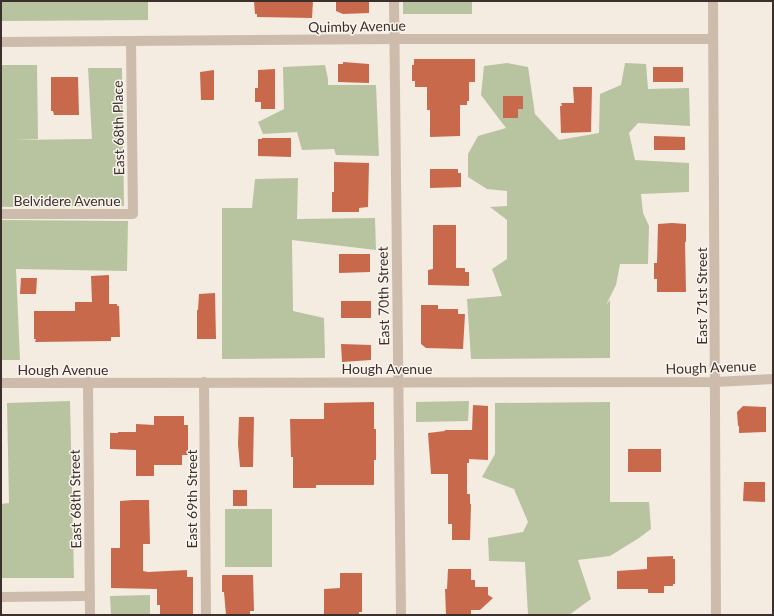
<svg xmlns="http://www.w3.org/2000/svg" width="774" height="616" viewBox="0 0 774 616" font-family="Lato,sans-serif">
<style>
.green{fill:#b8c4a0}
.building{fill:#c8694b}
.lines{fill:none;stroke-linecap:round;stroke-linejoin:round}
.minor{stroke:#cdbbac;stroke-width:10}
.labels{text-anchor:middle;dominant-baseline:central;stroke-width:3;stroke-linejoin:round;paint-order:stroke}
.street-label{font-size:14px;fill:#3b302b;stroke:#fbf5ee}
</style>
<rect width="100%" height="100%" fill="#f4ebe1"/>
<!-- green -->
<g class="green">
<path d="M1 1H148V20L1 21Z"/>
<rect x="403" y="1" width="69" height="13"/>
<path d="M507 63 528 67 535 114 559 140 599 133 600 94 621 85 625 63 646 64 648 89 689 88 690 126 638 123 629 133 635 160 689 163V192L641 194 643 213 649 226 648 264H620L616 285 606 305 610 300V358L471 359 467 299 502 296 492 269 507 259V220L490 207 507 206V191L487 189 468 177V154L478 136 506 128 481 95 484 66Z"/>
<path d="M1 65H37L38 139 13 140 92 139 88 68H122L124 206 1 207Z"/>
<path d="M325 65 328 79V85H376L379 156 336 155 334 149 302 150 297 132 263 134 258 122 284 109 283 67Z"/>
<path d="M298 178 297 219 375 218 376 250 292 240 293 311 324 318 325 358 222 359V208H252L255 179Z"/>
<path d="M1 220 128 221 127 271 16 269 20 360H1Z"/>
<path d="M70 401 74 578H1V504L9 503 7 403Z"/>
<path d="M469 401 468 421 416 422V402Z"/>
<path d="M610 402V502H649L651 529 639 538 610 556 578 560 591 599 569 615H528L525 562 489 561 488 538 523 532 528 522 514 489 482 477 495 454V403Z"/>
<rect x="225" y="509" width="47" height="58"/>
<path d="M150 595V615H111L110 596Z"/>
</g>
<!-- building -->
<g class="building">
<path d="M254 1H313L312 18 257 17V14H255Z"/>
<path d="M336 1H369V13L343 14 336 11Z"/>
<path d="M414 59H475V82H469V101H467V105H460V136L430 137V110H427V87H415V81H412V65H414Z"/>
<path d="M343 62 369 64V83L338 82V64H343Z"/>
<rect x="653" y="67" width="30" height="15"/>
<path d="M275 69V109H261V102H255V88H258V70Z"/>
<path d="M214 70V100H201L200 72Z"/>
<path d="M51 77H78L79 115H54L53 111H51Z"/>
<path d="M573 87H592L591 132 561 133 560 106H562L561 103H574Z"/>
<path d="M503 96H523V109H518V118H503Z"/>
<path d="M654 136 685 137V150H654Z"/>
<path d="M262 138H291V157L258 156V139H262Z"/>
<path d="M334 162 369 163 368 207 359 208V212H332V192H334Z"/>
<path d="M430 169H458V173H461V187L430 188Z"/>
<path d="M672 223 686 224V242H685L686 292H657V279H654V263H657L658 224Z"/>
<path d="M433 225H456V268H465V272H469V286L428 285V270L433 269Z"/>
<path d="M339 254H370V272L339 273Z"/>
<path d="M109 275V304H117V306H119L120 337H111V341L35 342 36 339H34V311H75V302H92L91 276Z"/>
<path d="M21 278H37L36 294H20Z"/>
<path d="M215 293 216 339H197V310H198L199 294Z"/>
<rect x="341" y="301" width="30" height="17"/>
<path d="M421 305H438V309H458V314H465L463 349 426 348 421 344Z"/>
<path d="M341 344 371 345V360L342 362Z"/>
<path d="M374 402V429H376V460H374V485H316V488H293V457H291L290 419H324V403Z"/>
<path d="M473 405 488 406V460L469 459V463H467V494H470V504H471L470 540H452V524H448V474H431L428 433 445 431V430H472Z"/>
<path d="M743 406 766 407V432L739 433V426H738L737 412Z"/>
<path d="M154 416H184V425H188V455H182V465H154V476H136V450L110 449V433H118V432H136V424L154 425Z"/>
<path d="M239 417H254L253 467H240L238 444Z"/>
<rect x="628" y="449" width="33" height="23"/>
<path d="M744 482H765V502L743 501Z"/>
<rect x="233" y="490" width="14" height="16"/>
<path d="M133 500H149L150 544H143V571L148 572 187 570V577H193V615H160V605H157V589L111 588V548H120V501Z"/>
<path d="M673 556V559H675V584H673V586H664V593H648V589H617V571L647 569V557Z"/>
<path d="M448 569H471V580H475V587H488V595L493 598 480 610H471V615H446L445 589H447Z"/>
<path d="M340 573H362V612H359V615H324V589L340 588Z"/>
<path d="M222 575H253L254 611H250V615H226L224 592H222Z"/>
</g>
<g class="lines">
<!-- minor -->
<g class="minor">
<path d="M394 1 401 615"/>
<path d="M713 1 716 615"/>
<path d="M1 42 394 39H713"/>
<path d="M1 214H133L131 42"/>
<path d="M88 382 90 615"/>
<path d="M204 382 206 615"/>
<path d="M1 383 715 382 773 379"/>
<path d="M1 597 89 596"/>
</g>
</g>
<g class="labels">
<!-- street labels -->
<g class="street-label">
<text transform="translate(357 26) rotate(-1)">Quimby Avenue</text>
<text transform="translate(118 128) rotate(-91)">East 68th Place</text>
<text x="67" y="200">Belvidere Avenue</text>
<text transform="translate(383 296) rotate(-91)">East 70th Street</text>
<text transform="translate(701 296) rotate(-90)">East 71st Street</text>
<text transform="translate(711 367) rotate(-2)">Hough Avenue</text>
<text x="387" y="368">Hough Avenue</text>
<text x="63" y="369">Hough Avenue</text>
<text transform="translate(75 499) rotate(-91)">East 68th Street</text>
<text transform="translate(191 499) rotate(-90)">East 69th Street</text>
</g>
</g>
<!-- border -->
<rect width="774" height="616" fill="none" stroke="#3b302b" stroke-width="4"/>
</svg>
